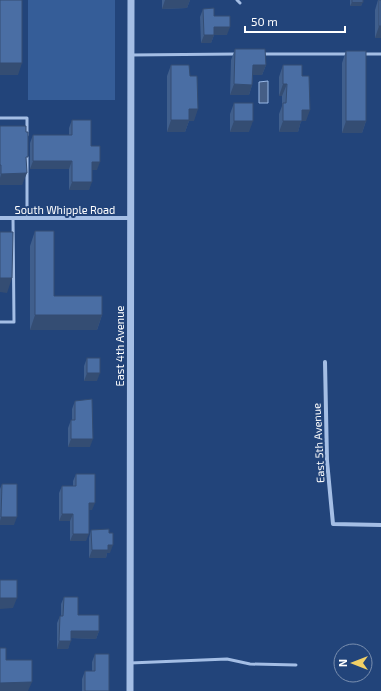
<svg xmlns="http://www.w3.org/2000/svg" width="381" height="691" viewBox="0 0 381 691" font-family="'Exo 2',sans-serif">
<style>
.green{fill:#355d98}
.water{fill:#455e86;stroke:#98b8e6}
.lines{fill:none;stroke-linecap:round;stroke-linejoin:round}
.service{stroke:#a4bee5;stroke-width:3}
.minor{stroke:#a4bee5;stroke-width:4}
.tertiary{stroke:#a4bee5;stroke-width:7}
.wall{fill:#405f8d}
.shaded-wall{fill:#344d73}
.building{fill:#4a6ea4;stroke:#344d73}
.labels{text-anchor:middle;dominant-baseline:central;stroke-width:4;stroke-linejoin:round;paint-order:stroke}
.street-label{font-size:11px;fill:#fff;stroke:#22447a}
</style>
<rect width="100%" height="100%" fill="#22447a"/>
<!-- green -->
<rect class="green" x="28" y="0" width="87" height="100"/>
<!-- water -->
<path class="water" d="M268 81V103H259V82Z"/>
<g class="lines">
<!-- service -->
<g class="service">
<path d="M237 0 240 3"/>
<path d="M263 54H349"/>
<path d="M363 54H381"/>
<path d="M131 55 237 54"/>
<path d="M0 118H27V135"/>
<path d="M27 157V218"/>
<path d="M0 322H14L13 218"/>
<path d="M130 663 227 659 250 664 296 665"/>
</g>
<!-- minor -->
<g class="minor">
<path d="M0 218H130"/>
<path d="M325 362 327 461 333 524 381 525"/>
</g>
<!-- tertiary -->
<path class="tertiary" d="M130 691 131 0"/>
</g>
<!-- wall -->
<g class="wall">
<path d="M162 0H190L187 8 162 9Z"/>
<path d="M350 0H363L361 6H350Z"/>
<path d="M378 0H381V38H375V10Z"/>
<path d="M203 9 214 16 227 35H214L211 43H201L200 17Z"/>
<path d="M235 49 266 65 262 75H253L252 85 249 95H230L231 60Z"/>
<path d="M346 51 366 121 362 133H342V63Z"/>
<path d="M171 65 190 76 194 121H189L185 132H167V76Z"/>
<path d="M283 65 302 76 306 121H301L298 132H279V114L282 106V96H279V77Z"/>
<path d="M234 103 249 132H230V114Z"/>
<path d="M72 120 91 146 97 170H92L89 190H69V169H30V143L33 135H69V128Z"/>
<path d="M0 126 26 132V162L22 185H0Z"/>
<path d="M35 231 54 296 102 315 97 330H30V246Z"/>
<path d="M87 358 97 381H84V366Z"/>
<path d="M75 401 90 447H68V428L71 420H72V409Z"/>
<path d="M76 474 92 510H89L86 541H70V521H59V493L62 486H73V481Z"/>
<path d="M2 484 14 525H0V489Z"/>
<path d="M91 530 110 553H107L106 558H89V538Z"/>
<path d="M64 597 78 615 99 631 96 639 71 638 68 649H57V623L60 616H61V604Z"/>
<path d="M95 654 109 691H82V679L85 671H92V662Z"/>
</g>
<!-- shaded-wall -->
<g class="shaded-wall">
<path d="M165 0H190L187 8 162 9Z"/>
<path d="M352 2H363L361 6H350Z"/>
<path d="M379 26H381V38H375Z"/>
<path d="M214 27H230L227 35H214L211 43H201L204 35Z"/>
<path d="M0 63H22L18 75H0Z"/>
<path d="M253 65H266L262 75H249Z"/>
<path d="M234 84 252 85 249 95H230Z"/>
<path d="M283 84H287L282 96H279Z"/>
<path d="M189 109H198L194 121H189L185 132H167L171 120Z"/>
<path d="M302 110H310L306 121H301L298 132H279L283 121Z"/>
<path d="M234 121H253L249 132H230Z"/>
<path d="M346 121H366L362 133H342Z"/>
<path d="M33 161H72L69 169H30Z"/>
<path d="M92 162H100L97 170H89Z"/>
<path d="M27 173 22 185H0V178L1 174Z"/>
<path d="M72 182H92L89 190H69Z"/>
<path d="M0 278H12L7 293 0 292Z"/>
<path d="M35 315H102L97 330H30Z"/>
<path d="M87 373H100L97 381H84Z"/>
<path d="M71 439H93L90 447H68Z"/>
<path d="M89 503H95L92 510H86Z"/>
<path d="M62 514H73L70 521H59Z"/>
<path d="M1 517H17L14 525H0V521Z"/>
<path d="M73 534H89L86 541H70Z"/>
<path d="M108 545H113L110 553H107L106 558H89L92 550Z"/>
<path d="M0 598H17L13 608 0 609Z"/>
<path d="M71 631H99L96 639 68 638Z"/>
<path d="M59 641H71L68 649H57Z"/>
<path d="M32 682 28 691H0V683Z"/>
</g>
<!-- building -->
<g class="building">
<rect x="0" y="0" width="22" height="63"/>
<rect x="352" y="0" width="11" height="2"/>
<rect x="379" y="0" width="2" height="26"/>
<path d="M214 8V16H230V27H214V35H204L203 9Z"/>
<path d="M235 49H265L266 65H253L252 85 234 84Z"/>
<rect x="346" y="51" width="20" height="70"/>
<path d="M171 65H189L190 76H197L198 109H189V120H171Z"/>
<path d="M283 65H302V76H309L310 110H302V121H283V103H286L287 84H283Z"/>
<rect x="234" y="103" width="19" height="18"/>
<path d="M72 120H91V146H100V162H92V182H72V161H33V135H72Z"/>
<path d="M0 126H26V132H28V157H26L27 173 1 174V165H0Z"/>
<path d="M35 231H54V296H102V315H35Z"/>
<path d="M0 232H13L12 278H0Z"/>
<rect x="87" y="358" width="13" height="15"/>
<path d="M92 399 93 439H71V420H75V401Z"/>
<path d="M76 474H95V503H89V534H73V514H62V486H76Z"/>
<path d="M2 484H17V517H1Z"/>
<path d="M109 529V533H113V545H108V550H92L91 530Z"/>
<rect x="0" y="580" width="17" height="18"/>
<path d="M64 597H78V615H99V631H71V641H59L60 616H63Z"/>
<path d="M0 648H6V660H32V682L0 683Z"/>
<path d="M95 654H109V691H85V671H95Z"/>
</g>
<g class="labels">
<!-- street labels -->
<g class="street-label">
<text x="65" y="209">South Whipple Road</text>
<text transform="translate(119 346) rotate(-90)">East 4th Avenue</text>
<text transform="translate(318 443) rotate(-93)">East 5th Avenue</text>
</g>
</g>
<!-- north arrow -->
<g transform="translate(353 663) rotate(270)"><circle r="19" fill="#22447a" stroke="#7a8faf"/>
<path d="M0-3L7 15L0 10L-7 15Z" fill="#f1d066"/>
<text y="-6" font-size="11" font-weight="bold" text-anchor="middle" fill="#ffffff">N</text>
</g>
<!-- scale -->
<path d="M245 26v6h100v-6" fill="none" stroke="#ffffff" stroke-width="2"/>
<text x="251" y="26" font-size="12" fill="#ffffff" stroke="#22447a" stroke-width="3" paint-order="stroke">50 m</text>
</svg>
